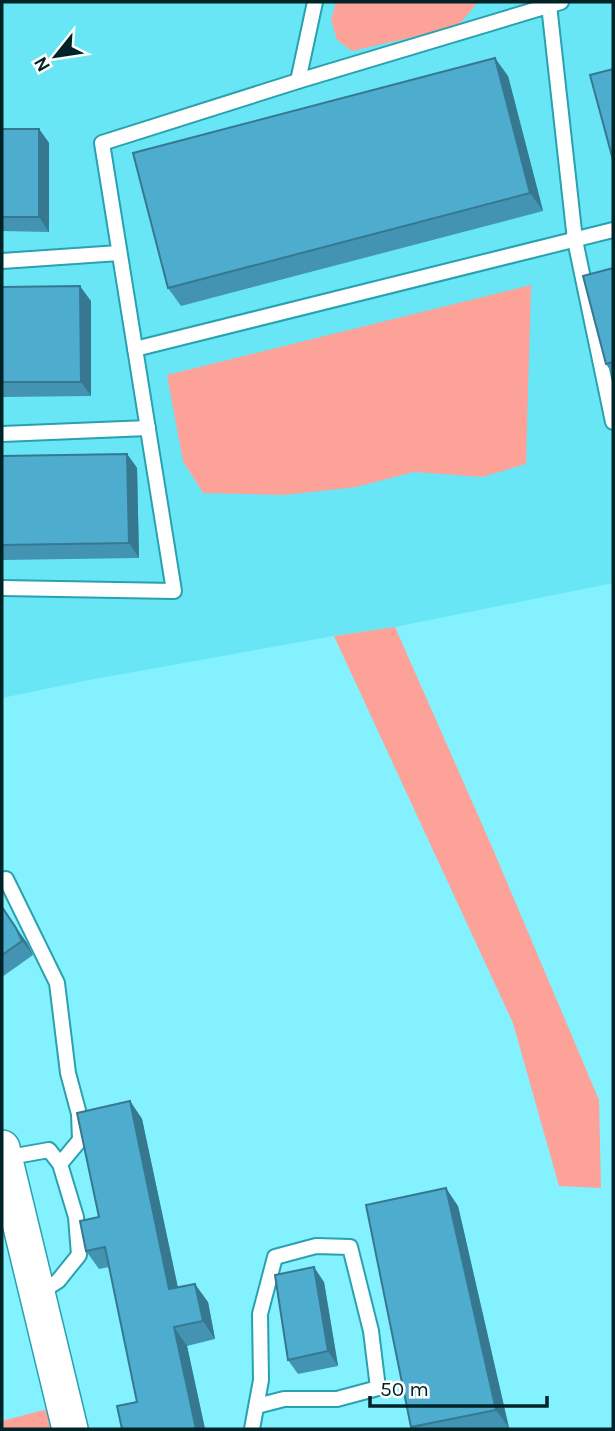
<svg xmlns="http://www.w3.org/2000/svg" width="615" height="1431" viewBox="0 0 615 1431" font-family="Karla,sans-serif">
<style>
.built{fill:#69e6f5}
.green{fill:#fda298}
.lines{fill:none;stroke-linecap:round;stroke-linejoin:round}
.service-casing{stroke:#29a1af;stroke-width:18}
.tertiary-casing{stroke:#29a1af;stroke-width:38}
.service{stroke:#fff;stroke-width:14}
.tertiary{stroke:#fff;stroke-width:35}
.wall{fill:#4394b2}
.shaded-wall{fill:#377891}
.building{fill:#4eaccf;stroke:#377891;stroke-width:2}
</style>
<rect width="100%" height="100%" fill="#84f1fe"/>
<!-- built -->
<path class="built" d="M2 2H613V583L395 627 334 636 89 680 2 698Z"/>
<!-- green -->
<g class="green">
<path d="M336 2H478L457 27 352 51 337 40 331 20Z"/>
<path d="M531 285 526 464 482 477 414 472 356 487 285 495 203 493 183 461 167 375Z"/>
<path d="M395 627 492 847 599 1100 601 1188 559 1186 513 1023 334 636Z"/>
<path d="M48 1409 54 1429H2V1421Z"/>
</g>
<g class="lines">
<defs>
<g id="service">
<path d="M315 2 298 81 561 2"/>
<path d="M549 5 575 240 613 422"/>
<path d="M2 261 119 253"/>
<path d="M135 349 613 230"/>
<path d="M2 434 148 428"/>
<path d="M2 588 174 591 102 143 298 81"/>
<path d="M6 879 57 983 68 1073 79 1114 80 1140 60 1164"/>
<path d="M4 1158 49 1150 60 1164 76 1217 79 1255 58 1281 38 1294"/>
<path d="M252 1429 261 1380 260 1314 275 1257 316 1246 350 1247 371 1331 378 1388 337 1399H284L257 1406"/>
</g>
<path id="tertiary" d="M2 1148 70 1429"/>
</defs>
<!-- service casing -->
<use href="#service" class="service-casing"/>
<!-- tertiary casing -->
<use href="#tertiary" class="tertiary-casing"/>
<!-- service -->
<use href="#service" class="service"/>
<!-- tertiary -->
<use href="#tertiary" class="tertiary"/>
</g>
<!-- wall -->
<g class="wall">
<path d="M508 76 543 211 181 306 168 288Z"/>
<path d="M2 129H39L49 143V232L2 231Z"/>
<path d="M613 268V374L606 364Z"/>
<path d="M2 287 91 301V396L2 397Z"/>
<path d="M127 454 137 468 139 558 2 560V456Z"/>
<path d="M2 907 27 943 33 955 2 977Z"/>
<path d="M130 1101 142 1119 178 1288 208 1302 215 1339 187 1346 205 1429H122L137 1402 109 1267 99 1269 86 1251 99 1217Z"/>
<path d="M458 1206 509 1428 413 1429 411 1427Z"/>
<path d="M324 1282 338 1366 298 1374 288 1360Z"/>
</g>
<!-- shaded-wall -->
<g class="shaded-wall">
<path d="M495 58 508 76 543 211 530 193Z"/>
<path d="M39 129 49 143V232L39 217Z"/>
<path d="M80 286 91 301V396L81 382Z"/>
<path d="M127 454 137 468 139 558 129 543Z"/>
<path d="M16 928 27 943 33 955 22 941Z"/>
<path d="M130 1101 142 1119 182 1307 169 1289Z"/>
<path d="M446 1188 458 1206 509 1428 496 1410Z"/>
<path d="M314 1267 324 1282 338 1366 328 1351Z"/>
<path d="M195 1284 208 1302 215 1339 203 1321Z"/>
<path d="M174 1327 187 1346 205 1429H196Z"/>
</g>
<!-- building -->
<g class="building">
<path d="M495 58 530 193 168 288 133 153Z"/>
<path d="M613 69V160L590 75Z"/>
<rect x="2" y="129" width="37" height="88"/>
<path d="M613 268V362L606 364 583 276Z"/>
<path d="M80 286 81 382H2V287Z"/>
<path d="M127 454 129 543 2 545V456Z"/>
<path d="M2 907 16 928 22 941 2 955Z"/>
<path d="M130 1101 169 1289 195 1284 203 1321 174 1327 196 1429H122L117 1406 137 1402 105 1247 86 1251 80 1221 99 1217 77 1113Z"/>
<path d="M446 1188 496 1410 411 1427 366 1205Z"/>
<path d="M314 1267 328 1351 288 1360 275 1275Z"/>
</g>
<!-- border -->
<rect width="615" height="1431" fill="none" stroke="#002327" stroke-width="7"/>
<!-- north arrow -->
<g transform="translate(56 56) rotate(240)" stroke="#fefefe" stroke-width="5" paint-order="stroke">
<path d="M0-5L12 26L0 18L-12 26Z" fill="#002327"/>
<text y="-10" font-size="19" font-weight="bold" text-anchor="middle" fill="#002327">N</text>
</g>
<!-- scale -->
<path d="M370 1396v10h177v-10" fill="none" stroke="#002327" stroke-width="3.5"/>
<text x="380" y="1396" font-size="21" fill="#002327" stroke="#fefefe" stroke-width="5" paint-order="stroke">50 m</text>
</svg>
